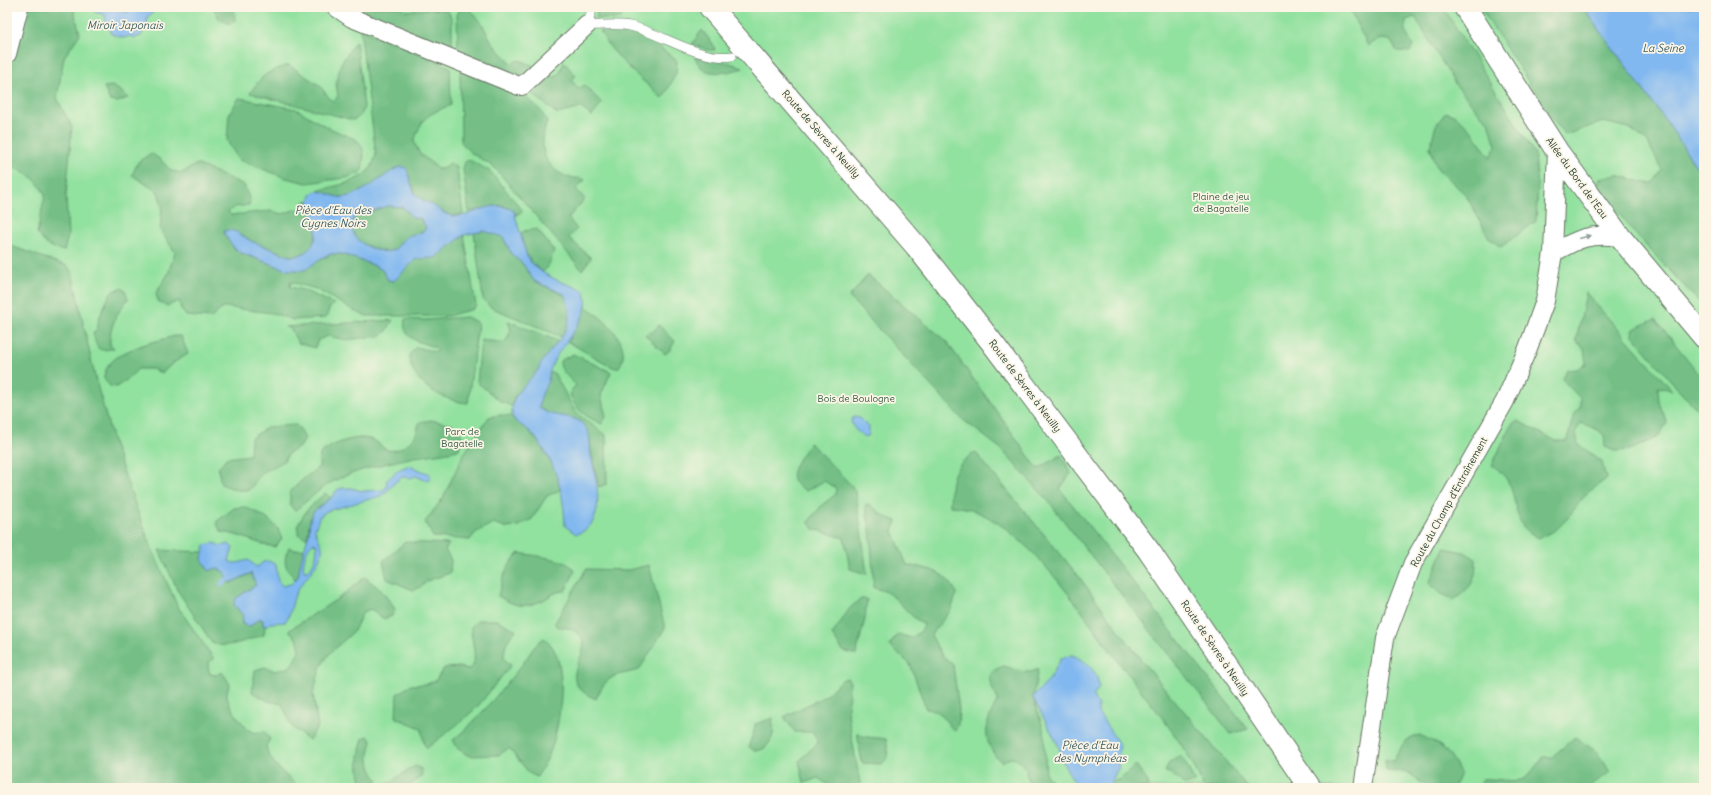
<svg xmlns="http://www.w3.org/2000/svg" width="1711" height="795" viewBox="0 0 1711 795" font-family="Delius,sans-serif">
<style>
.green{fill:#91e19f;stroke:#588f6a}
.forest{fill:#74bf86;stroke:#4a7e5d}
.water{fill:#81b8f0;stroke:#507a92;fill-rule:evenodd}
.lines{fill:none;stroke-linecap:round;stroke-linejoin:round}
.stream{stroke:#81b8f0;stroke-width:5}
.lane-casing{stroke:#677563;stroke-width:10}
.street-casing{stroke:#677563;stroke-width:20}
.secondary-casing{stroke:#677563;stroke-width:24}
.primary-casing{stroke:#677563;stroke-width:24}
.lane{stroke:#fff;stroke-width:9}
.street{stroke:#fff;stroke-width:18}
.secondary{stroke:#fff;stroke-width:22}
.primary{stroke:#fff;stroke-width:22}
.oneway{fill:#8f9e9a}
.labels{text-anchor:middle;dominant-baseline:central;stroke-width:3.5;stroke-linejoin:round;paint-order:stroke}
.street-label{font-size:10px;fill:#1f3d34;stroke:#fcf5e5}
.park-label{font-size:10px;fill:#365e49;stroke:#fcf5e5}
.water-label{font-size:11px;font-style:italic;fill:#385c63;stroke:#fcf5e5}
</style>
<rect width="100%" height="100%" fill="#fcf5e5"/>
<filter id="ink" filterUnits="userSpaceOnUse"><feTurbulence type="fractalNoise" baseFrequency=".025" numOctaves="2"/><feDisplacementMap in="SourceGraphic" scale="8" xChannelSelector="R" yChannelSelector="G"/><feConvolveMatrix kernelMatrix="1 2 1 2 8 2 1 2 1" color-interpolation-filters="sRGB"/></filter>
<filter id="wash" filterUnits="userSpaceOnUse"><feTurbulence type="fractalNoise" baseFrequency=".012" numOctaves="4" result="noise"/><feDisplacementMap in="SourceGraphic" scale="16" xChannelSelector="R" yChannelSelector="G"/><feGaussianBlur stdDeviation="0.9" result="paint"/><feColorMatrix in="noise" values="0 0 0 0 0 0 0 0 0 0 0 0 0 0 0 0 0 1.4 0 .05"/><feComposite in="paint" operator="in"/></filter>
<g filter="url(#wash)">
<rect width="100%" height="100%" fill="#eddeba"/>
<!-- green -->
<path class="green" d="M7 7H1583L1704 178V788H7Z"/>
<!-- forest -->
<g class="forest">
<path d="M7 7H73L80 34 64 57 57 98 72 127 66 196 68 236 64 251 48 246 37 234 45 195C35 177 28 171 7 167Z"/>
<path d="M213 7H234L235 20 231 24 220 20Z"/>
<path d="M347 7H401L405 11 425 9 448 10 452 20V48L448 50Z"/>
<path d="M462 7H468L481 22 493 44 512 64 518 60C529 62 536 68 544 74L549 73 555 78 560 72 564 62 576 76 571 80 579 89 584 85 602 103 592 116 581 108 557 114 528 90 458 54 457 14Z"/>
<path d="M598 7H627L620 19H596Z"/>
<path d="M1348 7H1443L1535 154 1538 187 1536 221 1501 247 1489 238 1466 195 1437 168 1430 147 1436 125 1446 112C1468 119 1477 140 1490 157L1496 146 1489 122 1481 115 1455 84 1415 17 1406 20 1405 31 1413 46 1410 52 1397 51 1390 40 1379 39 1368 46Z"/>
<path d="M1480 7H1583L1670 127 1704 178V307L1637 236 1599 188V179L1617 175 1646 183H1653L1662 170 1647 141 1629 128 1603 122 1565 135 1553 120Z"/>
<path d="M360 29 450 67 451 105C426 115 422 117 414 142L420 154 439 169 444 168 450 163 457 168 463 214 451 216 421 200 415 193 413 185 394 169C386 179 351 199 339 197 331 196 325 191 317 191 334 186 357 183 370 169 373 166 374 159 376 155Z"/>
<path d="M606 29 639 34 660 42 658 45 662 49 677 61 676 73 664 97 662 98C641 78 613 57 600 31Z"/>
<path d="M702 30 713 44 715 50H708L692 44Z"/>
<path d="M356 41 364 106C363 114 360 117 353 120L250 93C262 75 268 71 289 65L320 86 330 99 334 101 338 96 336 84 341 63Z"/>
<path d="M694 57 730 63 743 68C731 72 712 76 702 68 699 65 696 60 694 57Z"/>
<path d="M462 69C489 79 535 92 547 122 539 146 541 165 567 177 573 179 580 177 585 180L576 189 585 199 568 218 577 229 569 237 571 240 591 258 582 270 494 167 470 152 461 142 460 73Z"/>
<path d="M112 86 121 91 128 98 118 102 110 101 104 87Z"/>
<path d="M239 98 296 109 327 127 357 140 362 146 364 155 362 170 359 173 346 178 307 183 286 178 239 160 227 141 229 114Z"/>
<path d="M151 153 161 160 171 171 182 173 197 164 244 185 250 201 249 205 235 207 228 212 231 215 270 211 283 214 296 209 302 211 305 201H309L308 205C311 212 317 224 316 232 315 247 304 258 289 256L251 241 241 234 226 237 235 249 244 254 287 270 317 262 331 254H342L376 266 383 271 388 280 394 281 416 259 428 257 455 242 464 235 476 305 473 309 448 316H367L358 313 316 289 291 282 290 287 303 290 334 304 329 309 326 318 293 320 272 313 224 307 211 318 186 316 181 309 179 301 167 306 158 301 156 293 168 274 175 252 160 230 162 206 158 192 132 175 138 162Z"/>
<path d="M469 160 490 171 523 211 516 215 514 211 502 205 469 212 463 169 465 162Z"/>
<path d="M387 206 403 207 412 217 419 218 426 227 424 231C418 234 409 234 404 239 399 243 398 249 391 251 382 254 360 244 354 237 349 231 351 222 355 217Z"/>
<path d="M537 229 554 251 548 267 543 272C525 257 527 256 520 234L524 231Z"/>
<path d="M484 231 503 237 512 255 523 264 534 281 564 295C573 306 570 326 562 337L490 307 483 299 474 233Z"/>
<path d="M11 246 67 266 72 272 95 377 114 445 140 518 156 558 178 607 214 659 209 662 208 667 210 674 216 675 222 672 230 684C227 690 226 694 228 700 230 707 245 729 252 732 256 733 260 732 264 731L270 739 266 746C269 763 288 777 300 788H7V282L12 277 7 266V248Z"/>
<path d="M868 275 946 341 1038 469 1061 455 1071 473 1060 489 1248 729 1231 734 1049 502 1000 448 962 419 849 297Z"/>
<path d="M121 288 125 290 128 299C117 313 109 326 110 345L114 348C96 353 97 348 93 332L97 330 99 318 111 292Z"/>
<path d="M1586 293 1672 390 1658 387 1659 402 1667 423 1658 437 1630 450 1614 451 1605 447 1604 435 1598 430 1581 423 1576 431 1578 444 1602 462 1606 479 1586 494 1567 519 1556 530 1538 538C1532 534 1522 528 1520 521 1511 498 1516 481 1492 465L1512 424 1518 421 1556 441H1567L1574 413 1580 408V398L1562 379 1567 370 1577 369 1586 364 1584 348 1576 341Z"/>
<path d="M585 306C602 317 635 344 619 367L615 368 609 365 568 342Z"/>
<path d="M467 317 478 323 468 403C445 402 407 382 410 354L416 347 436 352 438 349C423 342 401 341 405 319L425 320Z"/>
<path d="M1655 319 1704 380V416L1682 394 1633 335 1632 330Z"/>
<path d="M393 320 386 332 379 336 346 340 328 336 318 340 315 348 298 343 290 328 285 327Z"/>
<path d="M508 321 558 341 538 370 514 397 512 406 501 402 477 382 481 340 500 342 506 341 511 330Z"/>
<path d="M659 325 675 341 670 350 665 354 645 335 649 331 652 333Z"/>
<path d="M175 336H181L188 354 173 363 162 373 152 369H138L128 379 116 387 110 386 104 379C104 351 154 342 175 336Z"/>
<path d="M573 354 611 372 601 395 606 417 602 424C587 417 573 410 570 392L576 385C570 379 559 370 560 361Z"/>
<path d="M550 373H554L576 413 606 435 607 484 599 487 591 452 590 438 572 418 549 414 539 407 540 399Z"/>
<path d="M501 415 511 416C516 424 524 425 530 432 545 449 555 468 562 489L547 496 532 519 518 526 508 528 493 523 475 533 470 540 433 537 425 522 443 498 463 455 489 417Z"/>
<path d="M431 420 452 424 462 436 459 449C455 452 422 456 414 457 388 463 358 469 334 481 320 488 307 501 295 511L290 505V492L302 480 319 467 320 454C332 443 360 433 375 441 379 443 383 449 388 450 398 453 412 442 416 434 418 430 418 425 420 422Z"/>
<path d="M296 425 300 429 305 439 301 446 289 453 284 461 262 473 249 490H237L221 484 218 469 226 458 250 455 251 438 268 427Z"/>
<path d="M810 443 852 486 856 493 867 574 850 569 844 538 814 529 808 522 823 504 835 495 836 488 824 481 806 491C802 488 796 485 794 482 787 471 804 451 810 443Z"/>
<path d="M975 452 1077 574 1142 661 1248 788H1204C1185 741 1151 705 1121 665 1084 617 1017 507 950 506 951 479 951 468 975 452Z"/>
<path d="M325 493 331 498 314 512 310 520 307 538 299 535 297 526 307 510Z"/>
<path d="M869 504 885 517 897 521 893 531 907 565C931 569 944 570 957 593L951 610 931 635 941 654 953 665 959 709 958 724 955 731C942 721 945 710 926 709L910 664 889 646 898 634 911 638 921 631 924 624C903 614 900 593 874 588L870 529 865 505Z"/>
<path d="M245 507C259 514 279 522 282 539L275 547C256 544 240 534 221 532L216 522 234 508Z"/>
<path d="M405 542 449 544 445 550 451 560 450 573 427 581 419 588 413 590 387 579 383 561Z"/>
<path d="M289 547 294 550 304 549 298 577 295 579C285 567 282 562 289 547Z"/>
<path d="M1444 548 1464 552 1476 559C1476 583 1472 586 1454 600L1440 593 1429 584Z"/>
<path d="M159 550 204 552 202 559 226 573V580L230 583 252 573 256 585 235 599 243 614 242 624 251 626 257 620H263V625L265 626 264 635C248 639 227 650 212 643L178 591Z"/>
<path d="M519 553C533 556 569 558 575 571L565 591C556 591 552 595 545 599 526 609 516 607 498 596 502 580 506 565 519 553Z"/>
<path d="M649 565 665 628 639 670C613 677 608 673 596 699 544 677 609 647 571 629 567 627 561 628 556 626L555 623 586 569 628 570Z"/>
<path d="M365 577 382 591 395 609 392 616 384 619 371 609 363 612 354 631 330 653 321 666 313 694 318 726 309 740 292 727 282 704 268 701 252 692 255 670 265 667 275 671 290 667C301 650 304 646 289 630L339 598Z"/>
<path d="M861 599H867L865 619 856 655 843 651 832 635 850 608Z"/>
<path d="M478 620H497L516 630C507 639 504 647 504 659L511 665 478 706 463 720 427 748 424 744 421 728 396 718 397 694 411 685 427 684 435 681 444 668 460 667 467 670 473 666C477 654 471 640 471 627Z"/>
<path d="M544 638C572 657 560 728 549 755 546 762 541 770 537 777L529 773 509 748 499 755 469 756 458 749 453 740C480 718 498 694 520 667 528 658 533 645 544 638Z"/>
<path d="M1004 666C1016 669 1026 676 1038 669L1033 698 1044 731 1046 775 1059 788H1033L1026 774 1027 770C1017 758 1014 755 1001 762 981 742 984 723 998 700 991 684 981 673 1004 666Z"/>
<path d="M847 678 850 682 848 707 849 722 861 788H830L829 785 818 778 804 783 799 761 818 743 813 732H795L784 717 825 696 842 680Z"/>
<path d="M773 718C771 724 775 728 773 734 770 746 760 756 749 747 750 738 755 733 755 724Z"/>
<path d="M857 732C862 739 877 737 886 739 888 748 890 757 882 764L862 763Z"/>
<path d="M1419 735C1440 743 1451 752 1460 773L1454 787 1432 788 1425 785 1406 772 1386 771 1385 759 1393 761 1405 741Z"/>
<path d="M368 736 372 742C367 756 368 769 378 780L364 788C356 771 358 756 363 738Z"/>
<path d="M1575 737 1597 752 1610 772 1588 788H1476L1482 779C1492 778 1517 783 1524 779 1531 774 1537 764 1543 757H1552Z"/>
<path d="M1180 756 1184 760 1195 782 1185 785 1170 773 1165 772 1169 763Z"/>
<path d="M1136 765 1148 782 1149 788H1109L1113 782 1121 779Z"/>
<path d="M415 766 421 769 422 775C408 790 399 788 380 788Z"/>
</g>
<!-- water -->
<g class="water">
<path d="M94 7H117L124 12H128L131 7H152L153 13C147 16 146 19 148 25L143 30 141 36 135 38 130 36 124 38 111 34 109 26 106 25 105 15 95 12Z"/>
<path d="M1583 7H1704V178L1670 127Z"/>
<path d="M400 167H405C411 175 410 185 415 193 420 200 426 201 433 205 439 209 444 214 452 216 474 219 490 196 514 211L527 257C538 275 564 283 583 290 598 311 560 345 553 363 550 369 549 375 548 381 544 390 540 397 539 407 551 420 573 412 584 425 592 434 589 445 591 455 596 478 609 526 576 534L565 526C564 494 557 466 537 440 535 436 531 432 527 429 517 422 510 421 512 407 514 391 529 382 538 370 540 367 540 364 542 362 553 345 572 332 569 309 568 303 567 299 564 294L534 281 523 264 512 255 503 237 484 231 464 235 435 258 416 259 394 281 388 280 383 271 376 266 342 254H331L323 257 305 270H287L239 252 230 243 224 233 225 230 235 231 251 241 289 256C303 258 318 245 316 230 315 221 310 213 309 205 308 202 310 197 312 194L317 191C325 191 331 196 339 197 357 200 385 173 400 167ZM387 206 403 207 413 218H420L426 227 424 231C418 234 409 234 404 239 399 243 398 249 391 251 376 255 341 237 355 217Z"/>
<path d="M854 417 860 418 869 427V435L866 437C859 433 853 430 851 421Z"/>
<path d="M409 466 430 474V479L424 480 416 476 410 478 402 477C394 482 389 490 381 496L327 511 320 516 315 529C316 536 324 546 322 552 317 569 303 579 296 593 291 603 292 613 285 622L271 623 265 626 263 625V620L260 618 249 627 242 624 243 615 234 605 235 599 256 585 251 573 230 583 226 580V573L217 568 209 571 202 559 205 545 214 543 221 546 229 544 233 548 229 561C235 565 241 562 248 560L257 567 263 562 269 561 276 565 278 581 283 586 291 584 298 577 301 560 309 533 310 520 313 512 331 498 337 490 342 488H351L362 491 383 490 387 486 386 481C394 474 398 468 409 466ZM313 543 316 544C319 551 314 565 308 571H304C302 563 306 548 313 543Z"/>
<path d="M1072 655C1087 661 1098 671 1099 688L1094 694V699L1098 705V712L1120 746 1117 760 1119 768C1113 774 1114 781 1109 788H1081L1074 781 1065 767 1058 745 1033 698 1034 695 1047 683 1061 659Z"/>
</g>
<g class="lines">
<!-- stream -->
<path class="stream" d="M222 584 226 580"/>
</g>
</g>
<g filter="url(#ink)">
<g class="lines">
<defs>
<path id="lane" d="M593 7 587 25C600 26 617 23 630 26 661 33 699 61 732 56"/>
<g id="street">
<path d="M336 7 352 18 519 86H522L587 25"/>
<path d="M7 54 19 7"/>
<path d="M1553 253C1579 238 1590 233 1620 237"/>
<path d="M1363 788 1385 638 1413 563 1505 401 1528 348 1545 301 1553 253 1557 151"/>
</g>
<path id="secondary" d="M710 7 917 247 990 340 1149 551 1310 788"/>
<path id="primary" d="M1465 7 1557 151 1620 237 1704 337"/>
</defs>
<!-- lane casing -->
<use href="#lane" class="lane-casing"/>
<!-- street casing -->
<use href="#street" class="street-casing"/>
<!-- secondary casing -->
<use href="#secondary" class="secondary-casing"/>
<!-- primary casing -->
<use href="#primary" class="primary-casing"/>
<!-- lane -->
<use href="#lane" class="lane"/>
<!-- street -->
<use href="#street" class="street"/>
<!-- secondary -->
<use href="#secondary" class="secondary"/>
<!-- primary -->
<use href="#primary" class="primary"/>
</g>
<!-- one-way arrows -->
<defs><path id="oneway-solid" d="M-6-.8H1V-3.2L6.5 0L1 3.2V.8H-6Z"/></defs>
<use class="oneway" href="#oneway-solid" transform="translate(1585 237) rotate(-15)"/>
</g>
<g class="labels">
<!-- street labels -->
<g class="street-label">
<text transform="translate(821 134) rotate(49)">Route de Sèvres à Neuilly</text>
<text transform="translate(1577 178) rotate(54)">Allée du Bord de l'Eau</text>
<text transform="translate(1025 386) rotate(53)">Route de Sèvres à Neuilly</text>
<text transform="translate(1449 502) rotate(-61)">Route du Champ d'Entraînement</text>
<text transform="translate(1215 648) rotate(56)">Route de Sèvres à Neuilly</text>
</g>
<!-- park labels -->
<g class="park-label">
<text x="1221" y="196">Plaine de jeu<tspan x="1221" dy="12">de Bagatelle</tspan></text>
<text x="856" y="398">Bois de Boulogne</text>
<text x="462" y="431">Parc de<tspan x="462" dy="12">Bagatelle</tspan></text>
</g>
<!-- water labels -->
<g class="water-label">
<text x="125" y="25">Miroir Japonais</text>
<text x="1663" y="48">La Seine</text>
<text x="333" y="210">Pièce d'Eau des<tspan x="333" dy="13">Cygnes Noirs</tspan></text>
<text x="1090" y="745">Pièce d'Eau<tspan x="1090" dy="13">des Nymphéas</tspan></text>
</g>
</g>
<!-- margin -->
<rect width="1711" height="795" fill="none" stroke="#fcf5e5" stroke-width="24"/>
</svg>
